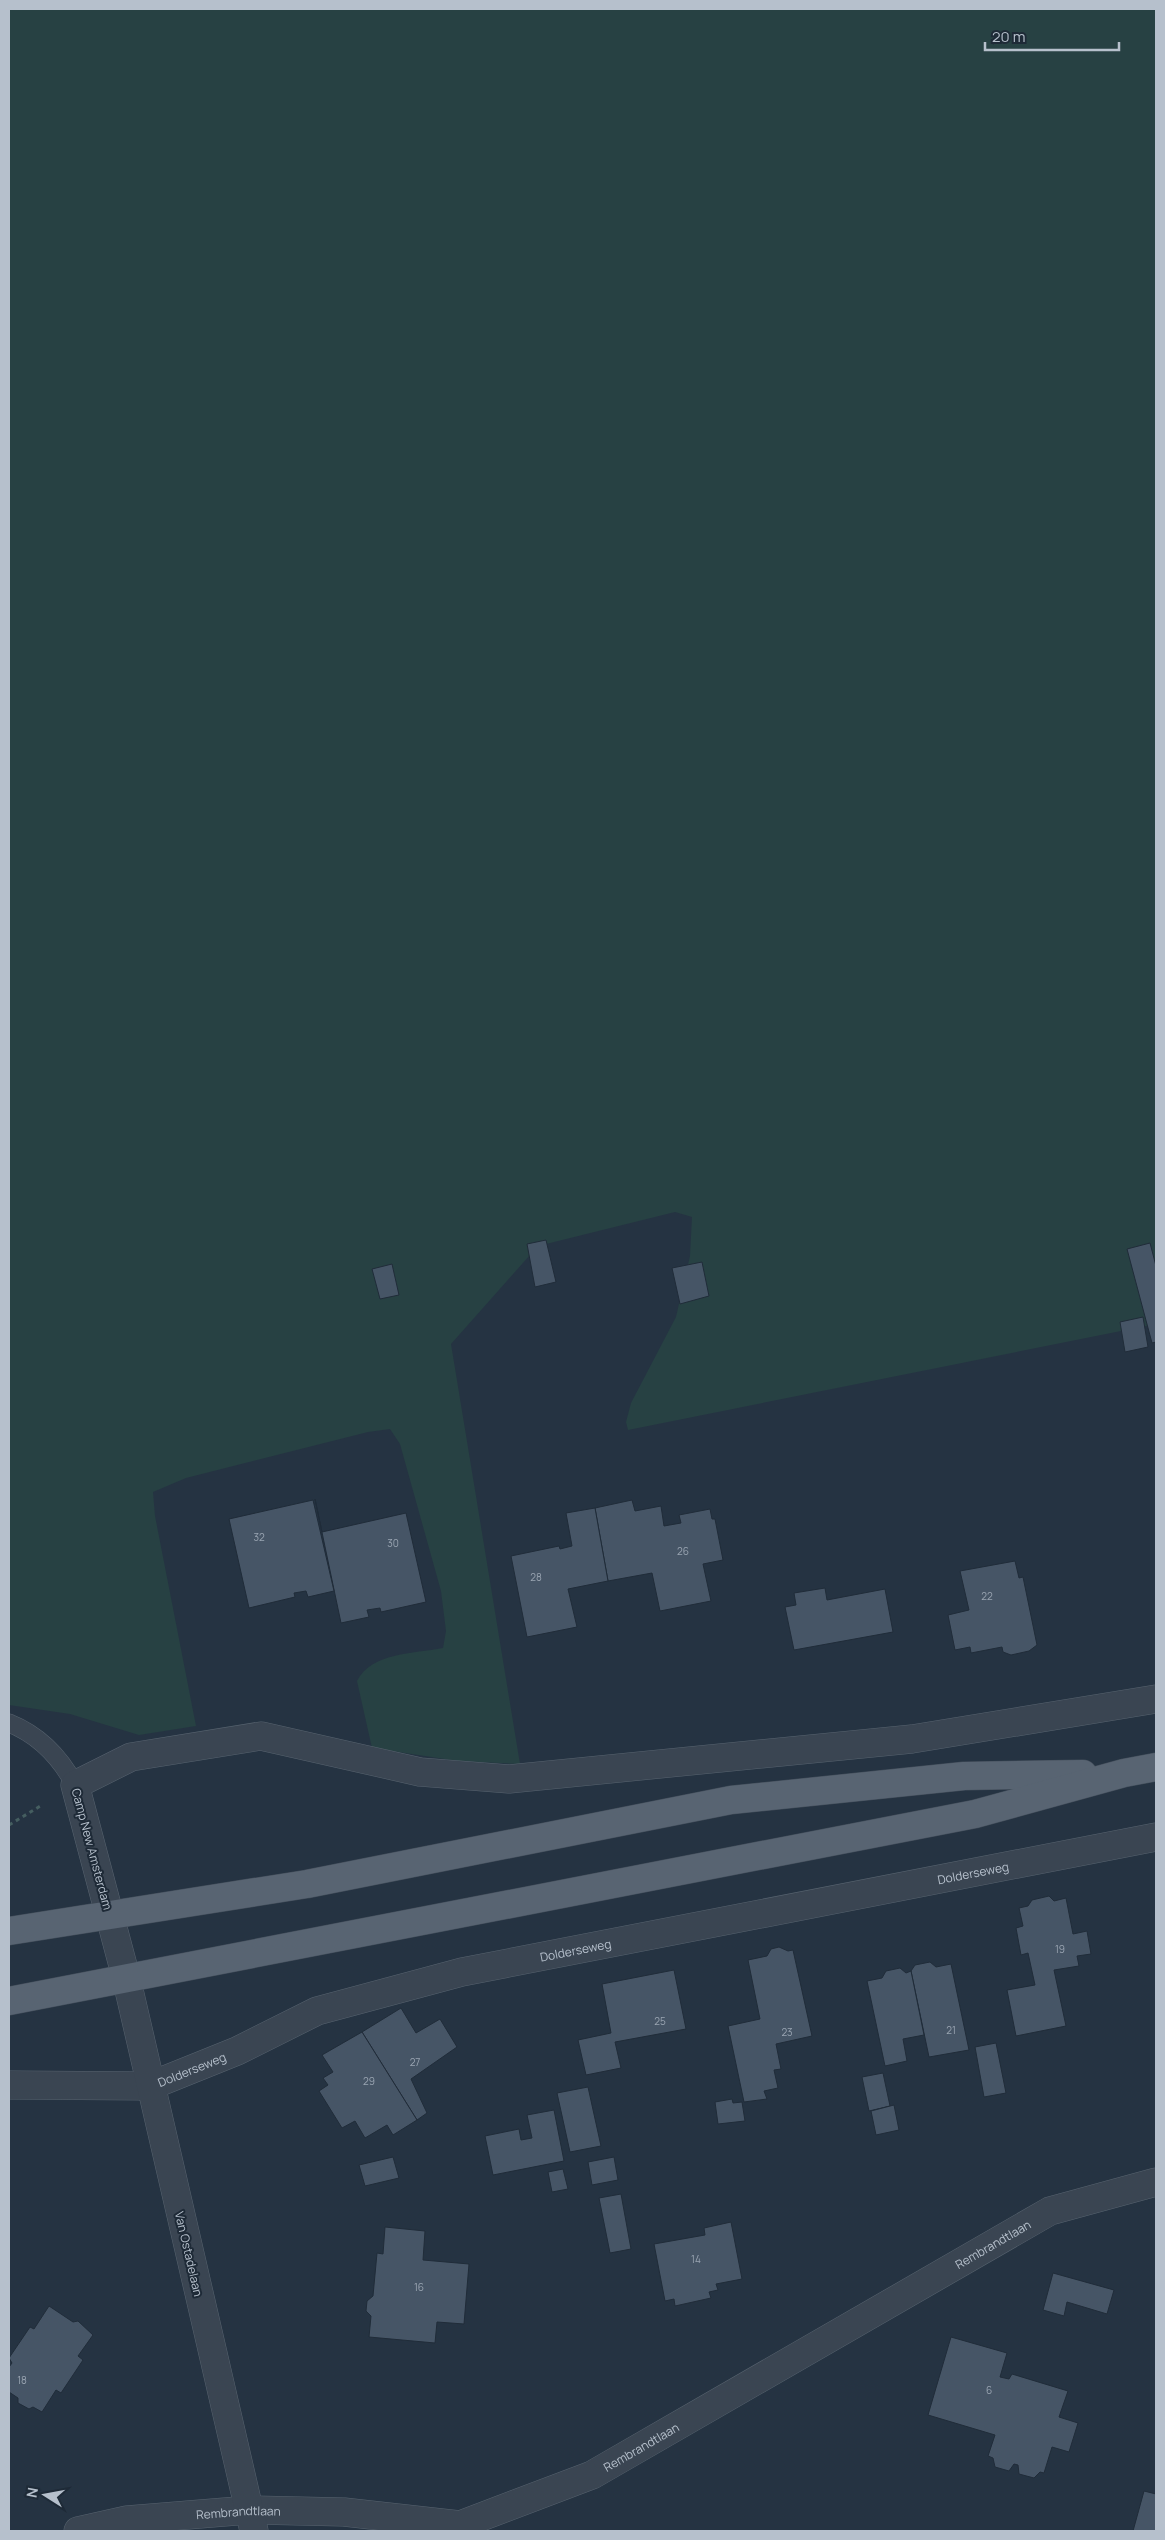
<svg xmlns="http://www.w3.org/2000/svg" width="1165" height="2540" viewBox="0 0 1165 2540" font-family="Manrope,sans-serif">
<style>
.green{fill:#274143}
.building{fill:#465566;stroke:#202c39}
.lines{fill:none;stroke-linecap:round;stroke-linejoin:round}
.lane-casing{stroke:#57636f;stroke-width:19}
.street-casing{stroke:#57636f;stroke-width:29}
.primary-casing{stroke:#434e5b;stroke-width:29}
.path{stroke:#455e60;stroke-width:3;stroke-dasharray:4 4;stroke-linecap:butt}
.lane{stroke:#3a4552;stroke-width:18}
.street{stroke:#3a4552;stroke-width:28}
.primary{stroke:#586472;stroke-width:28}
.labels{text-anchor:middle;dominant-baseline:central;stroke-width:4;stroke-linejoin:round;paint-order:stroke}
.number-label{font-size:10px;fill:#9aa5b2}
.street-label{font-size:12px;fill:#b6c0cc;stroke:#1e2a37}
</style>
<rect width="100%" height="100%" fill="#253342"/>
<!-- green -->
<path class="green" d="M9 9H1156V1324L628 1430 626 1422 631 1403 676 1317 690 1256 692 1217 675 1212 538 1246 451 1344 520 1764 458 1761 372 1748 357 1681C372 1652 413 1654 443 1648L446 1631 441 1591 400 1444 390 1429 368 1432 186 1478 153 1492 155 1516 196 1726 139 1735 70 1714 9 1705Z"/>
<!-- building -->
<g class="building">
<path d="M546 1240 556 1282 535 1287 527 1244Z"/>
<path d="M1150 1243 1156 1266V1342L1152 1343 1127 1249Z"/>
<path d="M702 1262 709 1296 680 1304 672 1268Z"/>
<path d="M392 1264 399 1295 380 1299 372 1269Z"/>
<path d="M1143 1317 1148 1347 1125 1352 1120 1322Z"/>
<path d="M315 1499 322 1532 406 1513 426 1602 381 1612 380 1608 367 1610 369 1617 341 1623Z"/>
<path d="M313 1500 334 1591 308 1597 306 1591 294 1593 295 1597 249 1608 229 1519Z"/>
<path d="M632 1500 635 1511 661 1506 664 1526 681 1523 679 1515 710 1509 712 1519H715L723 1560 703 1564 711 1601 660 1611 652 1573 608 1581 595 1508Z"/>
<path d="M595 1508 608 1581 568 1589 577 1627 527 1637 511 1556 559 1546 560 1549 572 1546 566 1513Z"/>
<path d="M1015 1561 1019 1578 1023 1577 1037 1645 1029 1651 1011 1655 1003 1652 1002 1647 971 1653 970 1647 955 1650 948 1615 969 1610 960 1571Z"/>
<path d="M825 1588 827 1600 885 1589 893 1632 794 1650 785 1607 796 1605 794 1593Z"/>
<path d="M1049 1896 1054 1901 1066 1898 1073 1934 1087 1931 1091 1954 1077 1956 1079 1966 1054 1970 1066 2026 1016 2036 1007 1990 1035 1985 1028 1953 1021 1955 1016 1928 1023 1926 1019 1908 1028 1906 1032 1900Z"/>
<path d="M779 1947 788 1951 793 1950 812 2036 776 2044 781 2069 774 2070 778 2088 764 2091 767 2099 744 2102 728 2026 760 2019 748 1960 767 1956 771 1949Z"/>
<path d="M930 1962 936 1967 951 1964 969 2050 929 2057 911 1971 915 1965Z"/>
<path d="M900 1968 906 1973 911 1971 924 2035 903 2039 907 2061 885 2066 867 1981 882 1978 886 1971Z"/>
<path d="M674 1970 686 2029 615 2042 621 2068 586 2075 578 2040 611 2033 602 1984Z"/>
<path d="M401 2008 416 2033 440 2019 457 2047 411 2079 427 2113 417 2120 362 2032Z"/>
<path d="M362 2032 417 2120 393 2135 387 2125 365 2138 355 2121 342 2128 319 2091 328 2085 323 2078 333 2072 322 2055Z"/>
<path d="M996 2043 1006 2093 984 2097 975 2047Z"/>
<path d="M883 2073 890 2106 869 2111 862 2077Z"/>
<path d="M588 2087 601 2146 570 2152 557 2093Z"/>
<path d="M732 2099 733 2103 742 2102 745 2121 718 2124 715 2102Z"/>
<path d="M894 2105 899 2130 876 2135 871 2111Z"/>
<path d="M554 2110 564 2161 493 2175 485 2136 519 2129 521 2140 532 2138 527 2115Z"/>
<path d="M393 2157 399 2178 365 2186 359 2165Z"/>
<path d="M614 2157 618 2180 592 2185 588 2162Z"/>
<path d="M563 2169 568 2189 552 2192 548 2172Z"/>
<path d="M621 2194 631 2249 610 2253 599 2198Z"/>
<path d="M731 2222 742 2279 716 2284 718 2290 709 2292 711 2298 675 2306 674 2299 665 2301 654 2244 705 2235 704 2228Z"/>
<path d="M385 2227 425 2231 423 2260 469 2264 464 2324 437 2322 435 2343 369 2337 371 2316 366 2311 367 2301 373 2296 377 2253 383 2254Z"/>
<path d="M1053 2273 1114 2290 1107 2314 1067 2302 1064 2316 1043 2310Z"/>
<path d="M49 2306 73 2322 78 2321 93 2335 78 2356 83 2360 61 2393 56 2390 42 2412 33 2407 29 2409 18 2403V2398L9 2392V2367L12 2363 9 2358 30 2327 34 2329Z"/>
<path d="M951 2337 1007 2353 1000 2377 1009 2379 1012 2374 1068 2391 1059 2417 1078 2423 1069 2452 1052 2447 1044 2473 1040 2472 1034 2478 1019 2474 1018 2465 1014 2464 1009 2471 995 2467 993 2458 988 2456 995 2435 928 2415Z"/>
<path d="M1144 2491 1156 2494V2531H1133Z"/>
</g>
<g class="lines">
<defs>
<path id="lane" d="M9 1723C39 1735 60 1757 75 1785"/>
<g id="street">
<path id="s1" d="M9 2085 150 2086 237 2051 317 2011 462 1972 1156 1837"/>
<path id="s2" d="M78 2531 127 2520 249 2510 344 2512 460 2525 592 2475 1050 2211 1156 2182"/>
<path d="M254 2531 126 1977 75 1785 131 1757 261 1736 420 1772 509 1779 912 1739 1156 1699"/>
</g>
<g id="primary">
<path d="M9 1931 307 1884 731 1800 964 1776 1083 1774"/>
<path d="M9 2001 975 1814 1124 1773 1156 1767"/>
</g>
</defs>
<!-- lane casing -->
<use href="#lane" class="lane-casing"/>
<!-- street casing -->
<use href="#street" class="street-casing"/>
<!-- primary casing -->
<use href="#primary" class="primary-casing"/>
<!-- path -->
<path class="path" d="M9 1825 42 1805"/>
<!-- lane -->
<use href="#lane" class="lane"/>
<!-- street -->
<use href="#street" class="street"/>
<!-- primary -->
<use href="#primary" class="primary"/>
</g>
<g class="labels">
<!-- number labels -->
<g class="number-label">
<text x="259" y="1537">32</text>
<text x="393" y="1543">30</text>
<text x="683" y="1551">26</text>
<text x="536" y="1577">28</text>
<text x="987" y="1596">22</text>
<text x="1060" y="1949">19</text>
<text x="660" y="2021">25</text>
<text x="951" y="2030">21</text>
<text x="787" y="2032">23</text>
<text x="415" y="2062">27</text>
<text x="369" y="2081">29</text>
<text x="696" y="2259">14</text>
<text x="419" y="2287">16</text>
<text x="22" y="2380">18</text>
<text x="989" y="2390">6</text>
</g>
<!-- street labels -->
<g class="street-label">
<text transform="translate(92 1849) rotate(75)">Camp New Amsterdam</text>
<text stroke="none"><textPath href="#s1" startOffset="995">Dolderseweg</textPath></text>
<text stroke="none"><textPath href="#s1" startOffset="590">Dolderseweg</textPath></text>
<text stroke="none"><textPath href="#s1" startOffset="186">Dolderseweg</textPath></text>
<text stroke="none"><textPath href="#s2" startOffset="988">Rembrandtlaan</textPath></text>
<text transform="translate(189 2254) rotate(77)">Van Ostadelaan</text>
<text stroke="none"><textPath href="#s2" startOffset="582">Rembrandtlaan</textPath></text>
<text stroke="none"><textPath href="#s2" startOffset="162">Rembrandtlaan</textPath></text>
</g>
</g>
<!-- border -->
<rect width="1165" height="2540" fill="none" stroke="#b6c0cc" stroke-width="20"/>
<!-- north arrow -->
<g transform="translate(45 2495) rotate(281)" stroke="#1e2a37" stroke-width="4" paint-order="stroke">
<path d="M0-4L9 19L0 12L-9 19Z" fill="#b6c0cc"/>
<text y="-8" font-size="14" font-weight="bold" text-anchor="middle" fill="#b6c0cc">N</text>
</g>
<!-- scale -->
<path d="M985 42v8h134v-8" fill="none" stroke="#b6c0cc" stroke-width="2.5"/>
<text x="992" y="42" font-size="15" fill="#b6c0cc" stroke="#1e2a37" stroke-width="4" paint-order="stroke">20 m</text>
</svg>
